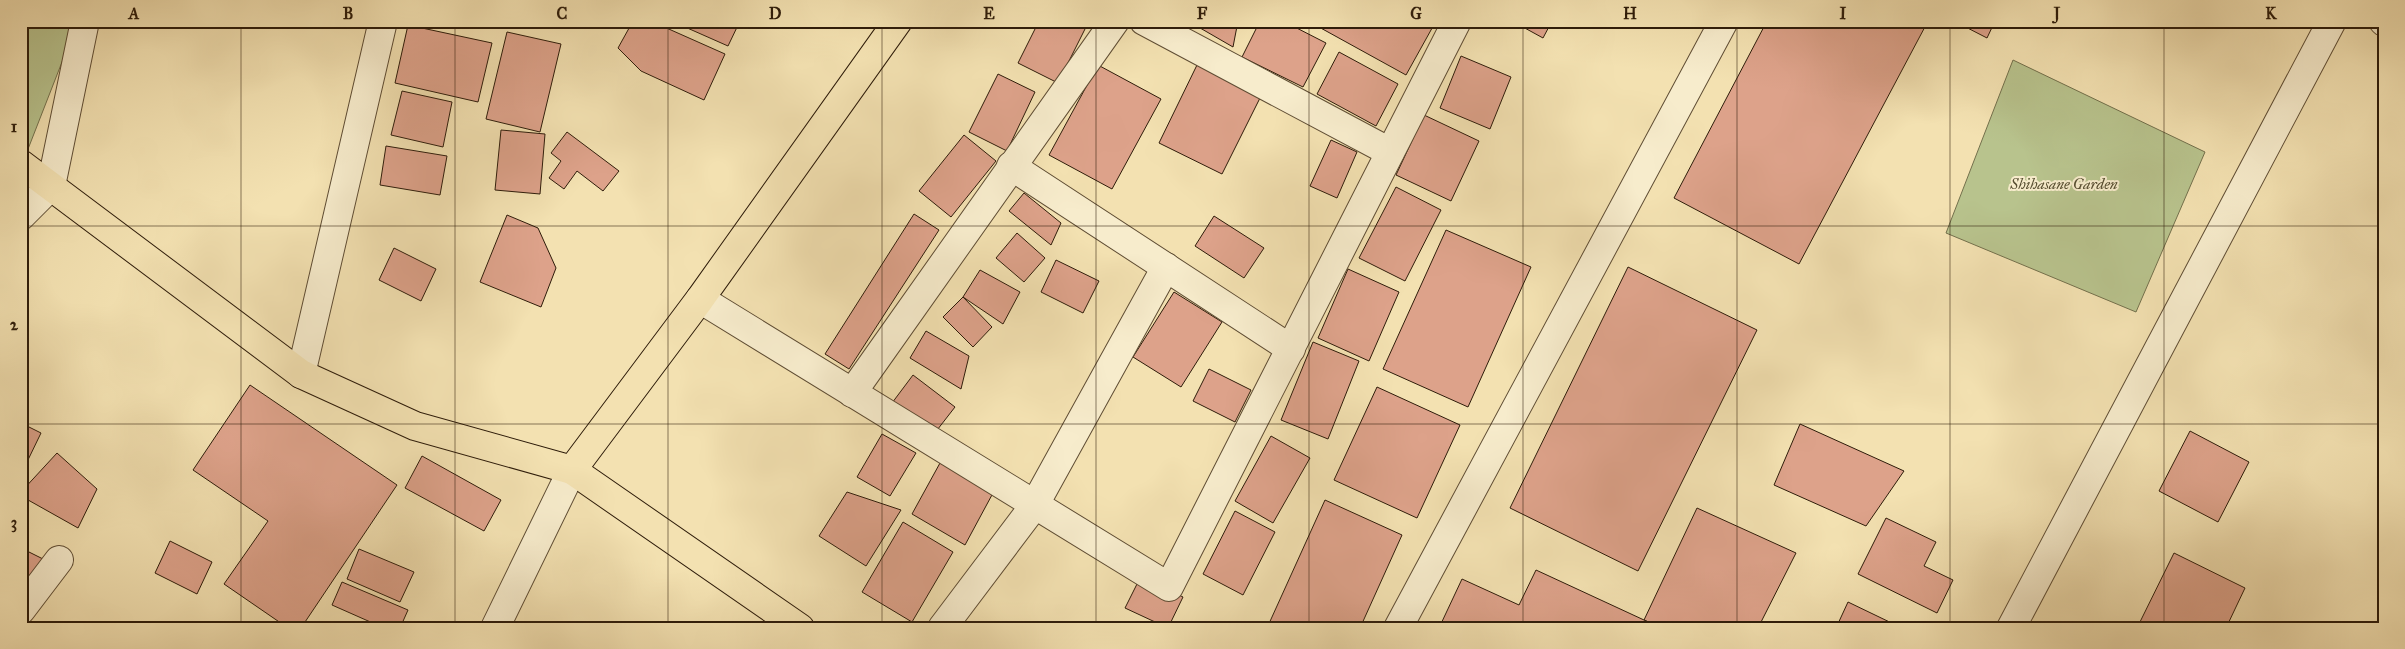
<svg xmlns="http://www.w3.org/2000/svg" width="2405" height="649" viewBox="0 0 2405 649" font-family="'IM FELL Great Primer',serif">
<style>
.green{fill:#b8c38d;stroke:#73704c}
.building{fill:#dda28a;stroke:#2e1c0a}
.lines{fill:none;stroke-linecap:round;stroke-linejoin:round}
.minor-casing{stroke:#5f4d34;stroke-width:30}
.major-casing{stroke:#2e1c0a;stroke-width:30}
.minor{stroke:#f7eccc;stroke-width:28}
.major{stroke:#f3e1b1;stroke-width:28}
.grid{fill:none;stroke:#2e1c0a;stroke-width:1;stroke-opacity:0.55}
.labels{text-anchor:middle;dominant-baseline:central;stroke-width:4;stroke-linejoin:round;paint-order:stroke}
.park-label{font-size:15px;font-style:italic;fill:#574e31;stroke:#f7eccc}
.neatline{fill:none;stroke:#2e1c0a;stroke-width:2}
.grid-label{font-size:16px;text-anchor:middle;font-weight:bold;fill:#2e1c0a}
</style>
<rect width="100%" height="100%" fill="#f3e1b1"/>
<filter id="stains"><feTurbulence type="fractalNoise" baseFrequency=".004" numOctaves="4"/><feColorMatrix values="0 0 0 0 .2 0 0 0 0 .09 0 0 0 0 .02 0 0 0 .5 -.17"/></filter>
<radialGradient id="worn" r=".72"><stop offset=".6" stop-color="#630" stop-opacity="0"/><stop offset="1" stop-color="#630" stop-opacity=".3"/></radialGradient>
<!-- green -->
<g class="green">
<path d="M21 21H78L21 167Z"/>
<path d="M2013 60 2205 152 2136 312 1946 233Z"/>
</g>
<!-- building -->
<g class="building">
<path d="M633 21H659L662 26 725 54 704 100 641 71 618 48Z"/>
<path d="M677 21H740L728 46 676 23Z"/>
<path d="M1039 21H1089L1058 83 1018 63Z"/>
<path d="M1188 21H1238L1233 47Z"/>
<path d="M1260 21H1283L1326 43 1303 87 1242 57Z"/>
<path d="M1308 21H1436L1406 75Z"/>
<path d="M1512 21H1552L1543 38Z"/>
<path d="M1767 21H1923L1927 23 1799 264 1674 198Z"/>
<path d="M1954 21H1995L1987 38Z"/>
<path d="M408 25 492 43 478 102 395 83Z"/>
<path d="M507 32 561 44 540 132 486 119Z"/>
<path d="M1339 52 1398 84 1376 126 1317 94Z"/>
<path d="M1461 56 1511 77 1490 129 1440 108Z"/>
<path d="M1098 65 1161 99 1112 189 1049 155Z"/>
<path d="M1197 65 1261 96 1222 174 1159 143Z"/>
<path d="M998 74 1035 92 1007 151 969 132Z"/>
<path d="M402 91 452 102 443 147 391 135Z"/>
<path d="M1424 115 1479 141 1451 201 1396 175Z"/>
<path d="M501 130 545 134 540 194 495 190Z"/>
<path d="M567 132 619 171 603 191 577 171 564 189 549 178 561 161 551 153Z"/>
<path d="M964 135 996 161 951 217 919 191Z"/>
<path d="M1331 140 1357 152 1337 198 1310 186Z"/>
<path d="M386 146 447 156 440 195 380 185Z"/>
<path d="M1396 187 1441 210 1405 281 1359 258Z"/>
<path d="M1024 193 1061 223 1051 245 1009 211Z"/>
<path d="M914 214 939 230 849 369 825 354Z"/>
<path d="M507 215 538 228 556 268 541 307 480 282Z"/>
<path d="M1214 216 1264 248 1244 278 1195 246Z"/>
<path d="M1446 230 1531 267 1468 407 1383 369Z"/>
<path d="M1017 233 1045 258 1024 282 996 258Z"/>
<path d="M394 248 436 269 421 301 379 280Z"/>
<path d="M1056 260 1099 281 1083 313 1041 292Z"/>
<path d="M1628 267 1757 330 1638 571 1510 508Z"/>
<path d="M1348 269 1399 292 1369 361 1318 338Z"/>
<path d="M980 270 1020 292 1003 324 963 297Z"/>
<path d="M1174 292 1222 322 1181 387 1133 357Z"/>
<path d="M963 297 992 327 973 347 943 317Z"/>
<path d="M926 331 969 356 961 389 910 358Z"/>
<path d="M1313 342 1359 361 1328 439 1281 420Z"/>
<path d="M1209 369 1251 390 1235 422 1193 401Z"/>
<path d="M913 375 955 407 934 434 892 403Z"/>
<path d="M250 385 397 485 301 628H288L224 584 268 521 193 470Z"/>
<path d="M1377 387 1460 425 1417 518 1334 480Z"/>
<path d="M21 423 41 433 26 464 21 462Z"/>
<path d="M1800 424 1904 471 1866 526 1774 485Z"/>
<path d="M2190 431 2249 462 2218 522 2159 491Z"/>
<path d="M882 434 916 453 890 496 857 477Z"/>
<path d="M1271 436 1310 458 1273 523 1235 501Z"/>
<path d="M57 453 97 489 78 528 21 496V492Z"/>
<path d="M422 456 501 500 484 531 405 488Z"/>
<path d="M940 463 993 493 965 545 912 514Z"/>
<path d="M847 492 901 510 866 566 819 536Z"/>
<path d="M1325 500 1402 535 1360 628H1267Z"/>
<path d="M1697 508 1796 553 1758 628H1662L1644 620Z"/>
<path d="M1235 511 1275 532 1243 595 1203 574Z"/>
<path d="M1886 518 1936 542 1924 566 1953 580 1937 613 1858 574Z"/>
<path d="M903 522 953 552 912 622 862 592Z"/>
<path d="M170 541 212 562 197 594 155 573Z"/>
<path d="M21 548 45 560 21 605Z"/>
<path d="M359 549 414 572 400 602 347 579Z"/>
<path d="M2174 553 2245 588 2226 628H2137Z"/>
<path d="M1536 570 1644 620 1661 628H1439L1462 579 1519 605Z"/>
<path d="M1141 576 1183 597 1168 628 1125 608Z"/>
<path d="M342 582 408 610 400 628H384L332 605Z"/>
<path d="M1848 602 1902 628H1836Z"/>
</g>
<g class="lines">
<defs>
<g id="minor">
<path d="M1144 21 1390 152"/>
<path d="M2383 21 2384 22"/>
<path d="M1011 166 1291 349"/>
<path d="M21 216 51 186 85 21"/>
<path d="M700 299 1169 587 1457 21"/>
<path d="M301 374 383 21"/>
<path d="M852 393 1115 21"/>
<path d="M21 610 59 560"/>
<path d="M495 628 572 470"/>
<path d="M942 628 1034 506 1166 267"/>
<path d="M1398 628 1724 21"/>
<path d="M2011 628 2332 21"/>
</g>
<g id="major">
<path d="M21 164 301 374 415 426 572 470 700 299 898 21"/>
<path d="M572 470 800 628"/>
</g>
</defs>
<!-- minor casing -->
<use href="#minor" class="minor-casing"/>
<!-- major casing -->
<use href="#major" class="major-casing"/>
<!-- minor -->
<use href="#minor" class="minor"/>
<!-- major -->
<use href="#major" class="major"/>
</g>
<!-- grid -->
<path class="grid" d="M241 21V628M455 21V628M668 21V628M882 21V628M1096 21V628M1309 21V628M1523 21V628M1737 21V628M1950 21V628M2164 21V628M21 226H2384M21 424H2384"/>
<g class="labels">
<!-- park labels -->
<g class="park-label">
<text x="2064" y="184">Shihasane Garden</text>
</g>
</g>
<!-- margin -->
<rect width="2405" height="649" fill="none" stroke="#f3e1b1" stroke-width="55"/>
<rect x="28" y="28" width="2350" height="594" class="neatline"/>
<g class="grid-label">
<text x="134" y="19">A</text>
<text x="348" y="19">B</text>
<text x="562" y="19">C</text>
<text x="775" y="19">D</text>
<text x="989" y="19">E</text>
<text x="1202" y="19">F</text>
<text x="1416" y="19">G</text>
<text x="1630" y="19">H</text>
<text x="1843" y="19">I</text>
<text x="2057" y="19">J</text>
<text x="2271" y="19">K</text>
<text x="14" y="132">1</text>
<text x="14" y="330">2</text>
<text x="14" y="528">3</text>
</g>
<rect width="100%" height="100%" filter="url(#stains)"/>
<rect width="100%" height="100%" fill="url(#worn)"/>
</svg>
